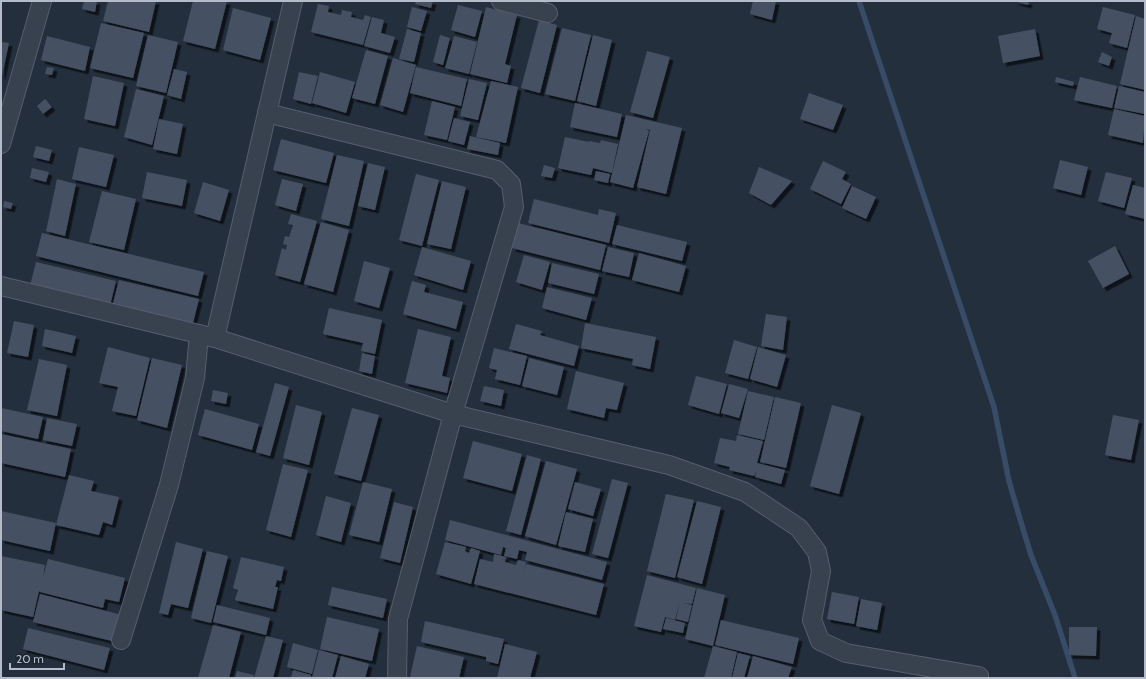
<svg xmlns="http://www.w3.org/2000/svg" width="1146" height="679" viewBox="0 0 1146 679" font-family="Cabin,sans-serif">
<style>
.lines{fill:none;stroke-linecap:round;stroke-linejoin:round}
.stream{stroke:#394c67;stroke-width:5.5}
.building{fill:#455162;filter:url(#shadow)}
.street-casing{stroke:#565f6c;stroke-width:20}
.street{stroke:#38414e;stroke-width:18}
</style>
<defs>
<filter id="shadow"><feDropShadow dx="3.5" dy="3.5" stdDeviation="0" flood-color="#0009"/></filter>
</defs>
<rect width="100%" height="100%" fill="#242f3e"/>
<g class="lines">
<!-- stream -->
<path class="stream" d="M859 1 994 407 1009 481 1020 519 1031 555 1055 615 1075 678"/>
</g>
<!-- building -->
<g class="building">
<path d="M84 1H97L95 12 82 9Z"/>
<path d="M108 1H156L149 32 103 21Z"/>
<path d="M193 1H227L215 49 183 41Z"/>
<path d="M416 1H433L431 8 415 4Z"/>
<path d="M753 1H776L772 20 750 14Z"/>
<path d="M1013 1H1029L1028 5Z"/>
<path d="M318 4 329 6 328 12 341 15 342 10 352 12 351 17 363 20 365 15 371 17 363 45 311 32Z"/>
<path d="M458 5 482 11 475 37 451 30Z"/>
<path d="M412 7 427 11 421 31 407 27Z"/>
<path d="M486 7 517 15 505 64 511 66 507 83 470 74Z"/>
<path d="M1103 7 1135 15 1127 48 1109 43 1112 33 1097 29Z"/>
<path d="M233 8 271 18 260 60 223 50Z"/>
<path d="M1136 16 1145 19V90L1120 84Z"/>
<path d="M372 17 384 20 381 33 395 37 390 53 364 46Z"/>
<path d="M539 20 557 25 540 93 521 88Z"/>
<path d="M101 23 144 33 133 78 90 68Z"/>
<path d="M562 28 591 35 575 101 545 94Z"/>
<path d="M407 29 421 33 414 62 399 59Z"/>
<path d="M1035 29 1040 56 1003 63 998 36Z"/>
<path d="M148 35 178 42 166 93 136 86Z"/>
<path d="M440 35 450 38 443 65 433 62Z"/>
<path d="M593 35 612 40 596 106 577 101Z"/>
<path d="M47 36 90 47 85 71 41 60Z"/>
<path d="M454 36 477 42 469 74 445 68Z"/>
<path d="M1 42 9 43 2 76H1Z"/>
<path d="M366 50 388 56 375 104 352 98Z"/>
<path d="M647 51 670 57 653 118 630 112Z"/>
<path d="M1102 52 1112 57 1109 66 1098 62Z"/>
<path d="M393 58 416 65 403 112 380 105Z"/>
<path d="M47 67 54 68 52 75 45 74Z"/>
<path d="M416 67 467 79 461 106 410 93Z"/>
<path d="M174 69 187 72 181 99 167 95Z"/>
<path d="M299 72 318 76 311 104 293 99Z"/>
<path d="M320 72 355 82 346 113 312 103Z"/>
<path d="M93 76 124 83 115 126 84 119Z"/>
<path d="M1056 77 1074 82 1073 86 1055 82Z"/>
<path d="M1080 77 1117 86 1112 108 1074 100Z"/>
<path d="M469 79 487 83 478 120 460 116Z"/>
<path d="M491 81 518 87 506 143 476 137Z"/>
<path d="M1119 86 1145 92V114L1114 108Z"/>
<path d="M136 89 164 96 152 145 124 137Z"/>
<path d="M809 93 843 105 833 130 800 119Z"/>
<path d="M45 99 52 107 43 114 37 106Z"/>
<path d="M432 101 455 107 447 140 424 135Z"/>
<path d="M575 103 622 114 617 137 570 127Z"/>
<path d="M1114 109 1145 116 1143 143 1108 135Z"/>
<path d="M626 115 682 128 666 194 637 187 650 130 646 129 649 131 633 188 610 182Z"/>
<path d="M454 118 470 122 464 145 448 141Z"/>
<path d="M159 119 183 124 177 154 153 149Z"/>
<path d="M470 136 500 143 498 155 467 149Z"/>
<path d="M565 137 589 142V141L600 143 601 140 618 144 612 173 593 168 591 175 558 168Z"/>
<path d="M281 139 334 153 326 183 273 170Z"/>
<path d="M36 146 52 150 49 161 33 157Z"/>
<path d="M79 147 114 155 106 187 72 179Z"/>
<path d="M337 155 364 161 349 226 321 219Z"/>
<path d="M1060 160 1088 167 1081 195 1053 188Z"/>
<path d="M823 161 846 172 842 179 851 184 841 204 810 189Z"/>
<path d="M368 163 385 167 375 210 358 206Z"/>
<path d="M544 165 555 168 552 178 541 176Z"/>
<path d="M759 167 792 181 771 205 749 193Z"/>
<path d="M32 168 49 172 46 182 30 178Z"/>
<path d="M596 171 610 174 608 183 594 180Z"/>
<path d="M147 172 187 180 182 206 142 198Z"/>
<path d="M1106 172 1132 178 1124 208 1098 201Z"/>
<path d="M416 174 439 180 422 246 399 240Z"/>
<path d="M57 179 76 184 65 236 46 231Z"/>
<path d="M282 179 303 184 296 211 275 205Z"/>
<path d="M442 181 466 187 451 249 427 244Z"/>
<path d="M203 182 229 190 220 221 194 213Z"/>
<path d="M1133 185 1145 188V219L1125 214Z"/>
<path d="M852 186 876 197 866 219 842 208Z"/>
<path d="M102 191 136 199 124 250 89 242Z"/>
<path d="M534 199 598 215 599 209 616 213 609 243 528 223Z"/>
<path d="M4 201 13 203 11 209 3 207Z"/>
<path d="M291 214 317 221 300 282 275 275 282 248 286 250 287 245 283 244 285 236 289 237 293 225 288 224Z"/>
<path d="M321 222 349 230 333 292 304 284Z"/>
<path d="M518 223 606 245 600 270 512 248Z"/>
<path d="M617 225 687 242 682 261 612 244Z"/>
<path d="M42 233 204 272 198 296 36 256Z"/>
<path d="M1115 246 1129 274 1103 288 1088 261Z"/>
<path d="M422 247 471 261 463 290 414 275Z"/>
<path d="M608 247 634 253 629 277 602 271Z"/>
<path d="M639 253 686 266 679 292 632 280Z"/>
<path d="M524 255 550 262 542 290 516 282Z"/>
<path d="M364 261 390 268 379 308 354 301Z"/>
<path d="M36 262 116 281 110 306 30 286Z"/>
<path d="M552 263 599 274 594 294 548 283Z"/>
<path d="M119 280 199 299 192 327 112 307Z"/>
<path d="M412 281 426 285 424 292 463 302 456 329 403 314Z"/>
<path d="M547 287 592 298 586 320 542 308Z"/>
<path d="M329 308 382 320 375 354 361 351 363 343 323 334Z"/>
<path d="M766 314 787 317 783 350 761 346Z"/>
<path d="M14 321 34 325 28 357 7 353Z"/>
<path d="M585 323 656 337 650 369 632 365 633 359 581 348Z"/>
<path d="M516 324 542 331 540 335 579 346 574 366 509 349Z"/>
<path d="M45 329 76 336 72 353 42 346Z"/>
<path d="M418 329 451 337 442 376 450 378 447 393 405 383Z"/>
<path d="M734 340 757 347 748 379 725 373Z"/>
<path d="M108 347 150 358 136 416 112 411 118 387 99 383Z"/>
<path d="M758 347 786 355 777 387 750 379Z"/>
<path d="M494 348 527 356 520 385 495 379 497 370 489 368Z"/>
<path d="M362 353 375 356 372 374 359 371Z"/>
<path d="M152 358 182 365 167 428 137 420Z"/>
<path d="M529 358 564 367 557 395 522 386Z"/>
<path d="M39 359 67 365 57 416 27 410Z"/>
<path d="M576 371 624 383 617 410 606 408 604 418 567 409Z"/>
<path d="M696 376 727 384 719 414 688 405Z"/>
<path d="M275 383 289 387 270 456 256 452Z"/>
<path d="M729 384 748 389 739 418 721 413Z"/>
<path d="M484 386 504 390 501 406 480 401Z"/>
<path d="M213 390 228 393 226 404 211 401Z"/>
<path d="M748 391 774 397 764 440 738 434Z"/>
<path d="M775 397 801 403 786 468 760 462Z"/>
<path d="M296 405 322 412 309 465 283 458Z"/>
<path d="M832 405 861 413 839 494 810 486Z"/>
<path d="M1 408 43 417 38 439 1 431Z"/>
<path d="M352 408 379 415 361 481 334 474Z"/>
<path d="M205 409 259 424 252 450 198 435Z"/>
<path d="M1113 415 1139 420 1131 460 1105 455Z"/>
<path d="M47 418 77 424 72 446 43 440Z"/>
<path d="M1 434 71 449 65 477 1 463Z"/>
<path d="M737 435 763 441 757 463 785 470 781 484 755 477 756 472 754 476 729 470 730 467 714 463 720 438 736 441Z"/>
<path d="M473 441 522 454 512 491 463 478Z"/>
<path d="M527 455 541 459 521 535 506 531Z"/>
<path d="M546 461 577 469 556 545 525 536Z"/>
<path d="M283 464 308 470 291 537 266 530Z"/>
<path d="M69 475 94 481 91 491 119 497 112 525 103 522 99 535 56 525Z"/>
<path d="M612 479 628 483 608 558 592 554Z"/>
<path d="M363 482 392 489 379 542 349 535Z"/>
<path d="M575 482 601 489 593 516 568 509Z"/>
<path d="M666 494 694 500 675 578 647 571Z"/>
<path d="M326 496 351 503 341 542 316 535Z"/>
<path d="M697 501 721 507 702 584 677 577Z"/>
<path d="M394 502 413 507 400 563 380 558Z"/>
<path d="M1 511 56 523 50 551 1 540Z"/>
<path d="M566 512 593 519 585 552 558 546Z"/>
<path d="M450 520 607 562 602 580 525 560 527 552 519 550 517 559 504 556 506 548 503 547 501 555 445 540Z"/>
<path d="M176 542 203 549 188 608 171 604 168 615 159 613Z"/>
<path d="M445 542 466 547 465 551 469 553 471 548 480 551 471 584 436 574Z"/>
<path d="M207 551 228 556 211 623 191 618Z"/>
<path d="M494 554 506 557 505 562 516 565 518 560 526 562 524 571 526 564 604 584 596 615 474 584 480 559 493 562Z"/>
<path d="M1 556 45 565 43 577 48 559 125 578 119 602 105 599 103 608 40 592 39 591 33 617 1 610Z"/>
<path d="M241 557 284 567 281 581 277 580 275 587H278L273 609 235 600 238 590 233 588Z"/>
<path d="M647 575 696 588 692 604 683 603 692 605 688 622 676 619 680 601 675 620 665 617 661 632 634 626Z"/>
<path d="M332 587 387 599 383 618 328 605Z"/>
<path d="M697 588 725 595 713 646 685 639Z"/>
<path d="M832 592 859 597 854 624 827 619Z"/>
<path d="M40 594 122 615 116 642 33 622Z"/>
<path d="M861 599 882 603 877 630 856 626Z"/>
<path d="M217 605 270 618 266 635 213 622Z"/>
<path d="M327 617 379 629 372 661 320 649Z"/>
<path d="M666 618 685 623 683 633 663 629Z"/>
<path d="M721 620 799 638 793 664 715 645Z"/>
<path d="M425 621 504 639 498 664 486 661V657L421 642Z"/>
<path d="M213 625 241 632 229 678H198Z"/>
<path d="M1069 627H1097L1096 656 1069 655Z"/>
<path d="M28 628 110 648 104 670 23 649Z"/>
<path d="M266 636 283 640 273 678H254Z"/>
<path d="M293 643 318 650 312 674 287 667Z"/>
<path d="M505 644 537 652 530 678H497Z"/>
<path d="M417 646 464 657 459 678 410 677Z"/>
<path d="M713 646 737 652 731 678H704Z"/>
<path d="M319 650 338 655 332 678H312Z"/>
<path d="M738 653 750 656 744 678H732Z"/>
<path d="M341 656 369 664 365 678H335Z"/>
<path d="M753 656 792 667 788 678H747Z"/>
<path d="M293 670 311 675V678H291Z"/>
<path d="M237 671 254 675 253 678H235Z"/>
</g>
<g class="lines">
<defs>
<g id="street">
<path d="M501 1 548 13"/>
<path d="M267 113 497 170 511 184 514 207 453 414 398 619 397 678"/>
<path d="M1 144 42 1"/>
<path d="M1 286 215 338 453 414 669 465 745 492 799 528 817 552 821 571 812 620 820 641 846 653 979 676"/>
<path d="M215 338 293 1"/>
<path d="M121 640 169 485 195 378 199 335"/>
</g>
</defs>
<!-- street casing -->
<use href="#street" class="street-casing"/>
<!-- street -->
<use href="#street" class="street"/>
</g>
<!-- border -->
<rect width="1146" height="679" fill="none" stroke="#b4bcc9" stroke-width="4"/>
<!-- scale -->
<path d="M10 663v6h54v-6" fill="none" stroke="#b4bcc9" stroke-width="2"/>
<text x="16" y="663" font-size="12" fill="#b4bcc9" stroke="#1d2633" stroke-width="3" paint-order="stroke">20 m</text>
</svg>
